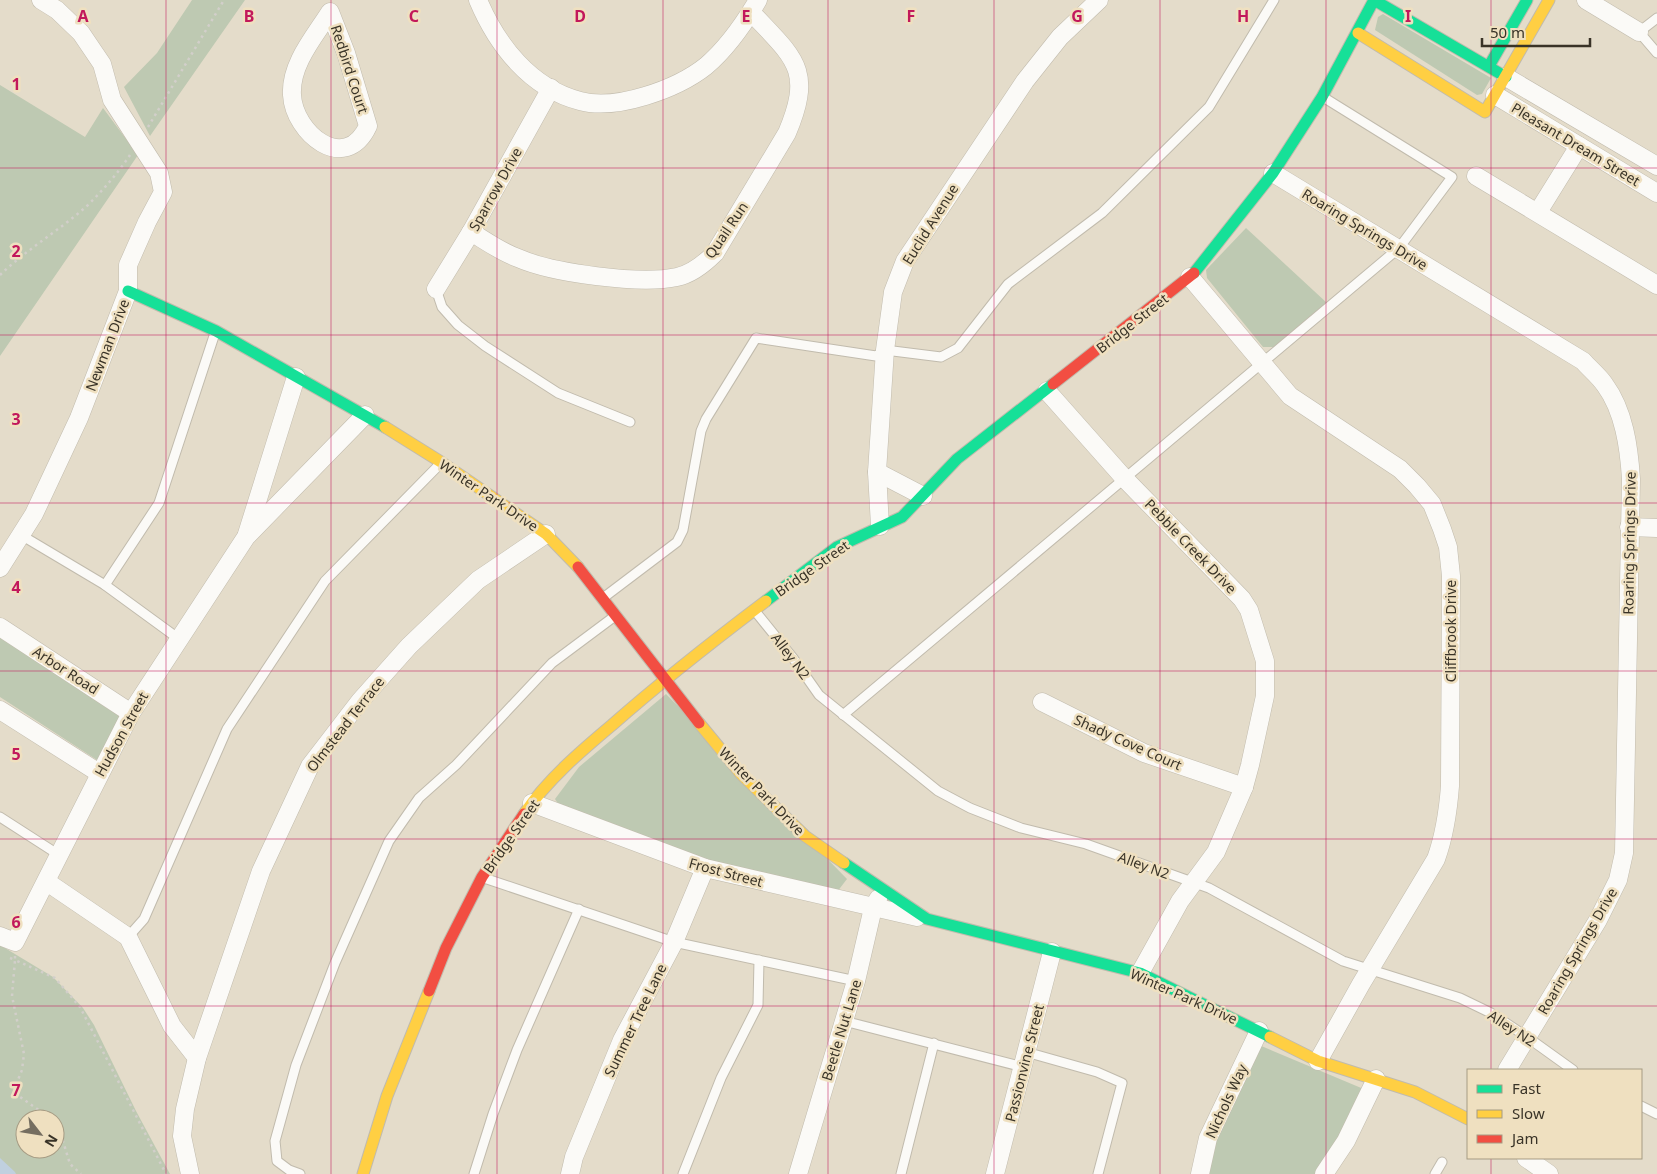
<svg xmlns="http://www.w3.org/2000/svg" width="1657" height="1174" viewBox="0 0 1657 1174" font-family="'Noto Sans',sans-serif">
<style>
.green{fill:#bec9b2;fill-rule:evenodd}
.water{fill:#c0d0df}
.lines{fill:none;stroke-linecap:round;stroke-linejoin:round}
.lane-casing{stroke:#c1bbad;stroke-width:11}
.street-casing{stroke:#c1bbad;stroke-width:19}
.fast-casing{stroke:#c1bbad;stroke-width:13}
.slow-casing{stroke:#c1bbad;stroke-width:13}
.jam-casing{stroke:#c1bbad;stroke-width:13}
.path{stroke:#d2cfca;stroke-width:2.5;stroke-dasharray:2.5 4;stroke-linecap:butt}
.lane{stroke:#fbfaf7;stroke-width:9}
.street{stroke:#fbfaf7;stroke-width:18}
.fast{stroke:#16e098;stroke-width:11}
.slow{stroke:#ffcf43;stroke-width:11}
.jam{stroke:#f24e42;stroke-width:11}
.grid{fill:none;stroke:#c2185b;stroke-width:1;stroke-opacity:0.55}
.labels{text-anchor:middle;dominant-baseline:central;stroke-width:5;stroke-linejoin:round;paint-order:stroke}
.street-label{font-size:14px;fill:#393327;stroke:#efe0c0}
.grid-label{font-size:16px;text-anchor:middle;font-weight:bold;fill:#c2185b;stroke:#efe0c0;stroke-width:5;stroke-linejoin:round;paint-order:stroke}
</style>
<rect width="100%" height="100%" fill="#e4dcca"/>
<!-- green -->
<g class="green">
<path d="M192 0H245L150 136 124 87 157 53Z"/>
<path d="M1383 14 1491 78 1482 94 1477 95 1375 30 1378 17Z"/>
<path d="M0 85 85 137 103 108 138 155 0 356Z"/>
<path d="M1246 228 1327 303 1274 347H1263L1207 278 1206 270Z"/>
<path d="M0 631 124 713 97 760 0 697Z"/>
<path d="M666 694 847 879 837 892 729 867 560 807 555 799 579 767Z"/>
<path d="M0 945 53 977 83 1008 94 1025 136 1111 170 1174H0ZM25 1119H55V1149H25Z"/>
<path d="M1259 1045 1366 1090 1318 1174H1206L1221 1121Z"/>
</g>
<!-- water -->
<path class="water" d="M0 1158 15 1172 16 1174H0Z"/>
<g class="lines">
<defs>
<g id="lane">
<path d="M1657 18 1639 32 1657 53"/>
<path d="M436 289 442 307 458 325 485 346 558 393 630 422"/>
<path d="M21 535 105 585 179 639"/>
<path d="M105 585 159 503 215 333"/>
<path d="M603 598 677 542 683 530 701 431 706 419 756 338 876 356 885 350 941 357 958 348 1008 284 1102 213 1209 107 1274 0"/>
<path d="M755 611 793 658 819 695 938 791 970 808 1021 828 1086 844 1209 888 1343 961 1460 998 1491 1013 1527 1037 1573 1070"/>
<path d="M843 715 1399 248 1452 177 1323 97"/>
<path d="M0 817 59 855"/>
<path d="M484 878 674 942 856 981"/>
<path d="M128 937 144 919 227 729 325 581 441 463"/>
<path d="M844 1021 1023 1067"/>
<path d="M1026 1052 1097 1072 1122 1083 1098 1174"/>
<path d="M1641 1106 1657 1114"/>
<path d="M300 1174 289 1170 277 1161 275 1141 296 1065 335 963 389 841 419 798 456 765 552 663 615 616"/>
<path d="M474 1174 493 1114 517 1050 579 909"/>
<path d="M683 1174 721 1078 758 1005 759 960"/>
<path d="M901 1174 934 1043"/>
<path d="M1435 1174 1442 1162"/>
</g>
<g id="street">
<path d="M478 0C497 45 530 88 580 101 616 111 677 89 706 66 726 49 745 22 758 0"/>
<path d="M1586 0 1639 32"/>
<path d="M330 12 346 53 368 126C345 175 294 133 292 95 290 64 315 36 330 12Z"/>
<path d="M1506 77 1657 166"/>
<path d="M1495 95 1657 193"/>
<path d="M1273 173 1583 361C1590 369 1599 376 1605 385 1624 411 1629 447 1631 479L1624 853 1618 880 1598 920 1507 1070"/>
<path d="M1476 176 1657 285"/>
<path d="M1538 212 1579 146"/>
<path d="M471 232C486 241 501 252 518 258 552 273 640 285 677 277 692 274 704 264 715 253L787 133C814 69 794 58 751 12"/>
<path d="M1190 277 1290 396 1400 469 1417 486 1432 504 1442 529 1448 547 1451 576 1450 786C1448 812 1445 834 1436 859L1361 984 1318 1061"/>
<path d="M436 289 471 232 551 88"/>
<path d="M1047 391 1125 479 1242 599 1249 610 1265 661V696L1250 765 1244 787 1216 852 1180 901 1140 973"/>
<path d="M877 472 923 496"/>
<path d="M880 526 877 472 885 350 893 292 905 261 1025 81 1060 37 1099 0"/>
<path d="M1629 527 1657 528"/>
<path d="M247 534 296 377"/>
<path d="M0 568 34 514 79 418 128 291V265L147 222 163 192 159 173 112 100 102 64 81 33 57 10 41 0"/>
<path d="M0 627 131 713"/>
<path d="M1042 702 1144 753 1244 787"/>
<path d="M0 710 99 773"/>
<path d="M532 803 705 868 917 917"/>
<path d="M47 882 128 937 172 1026 197 1058"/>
<path d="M0 936 15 942 131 713 246 537 365 415"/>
<path d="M1526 1158 1549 1174"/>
<path d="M190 1174 182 1136 185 1109 197 1058 261 871 310 766 360 701 409 646 478 580 546 534"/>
<path d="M570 1174 574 1157 622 1040 674 942 705 868"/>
<path d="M798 1174 856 981 873 908 878 899"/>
<path d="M995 1174 1052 952"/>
<path d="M1200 1174 1208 1138 1259 1031"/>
<path d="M1324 1174 1346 1141 1376 1079"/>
</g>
<g id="fast">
<path d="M1489 66 1527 0"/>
<path d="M1194 273 1273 173 1322 97 1374 0 1506 77"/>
<path d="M128 291 216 331 385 427"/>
<path d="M766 601 837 547 902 517 957 459 1053 384"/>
<path d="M844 863 927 919 1140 973 1270 1037"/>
</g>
<g id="slow">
<path d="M1358 33 1485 112 1549 0"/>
<path d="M385 427 441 462 546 534 578 567"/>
<path d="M699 723 741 774 805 836 844 863"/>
<path d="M524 814C547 780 581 751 612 725 662 681 713 641 766 601"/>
<path d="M1270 1037 1318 1061 1415 1092 1468 1119"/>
<path d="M363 1174 387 1096 429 991"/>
</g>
<g id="jam">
<path d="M1053 384 1194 273"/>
<path d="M578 567 699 723"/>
<path d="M429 991 446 948 482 877 524 814"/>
</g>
</defs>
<!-- lane casing -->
<use href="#lane" class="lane-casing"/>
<!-- street casing -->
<use href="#street" class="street-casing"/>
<!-- fast casing -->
<use href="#fast" class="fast-casing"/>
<!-- slow casing -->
<use href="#slow" class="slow-casing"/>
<!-- jam casing -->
<use href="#jam" class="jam-casing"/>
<!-- path -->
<g class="path">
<path d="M148 127 224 0"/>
<path d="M0 275C27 249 60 230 88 205 104 189 118 173 130 155"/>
<path d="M15 956V960L55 978 80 1007 166 1174"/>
<path d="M10 958 15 960 12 996 24 1054 22 1070 13 1092 40 1111 46 1119"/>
<path d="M55 1130 62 1138 70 1164 81 1174"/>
</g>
<!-- lane -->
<use href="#lane" class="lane"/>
<!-- street -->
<use href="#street" class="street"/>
<!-- fast -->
<use href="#fast" class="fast"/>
<!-- slow -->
<use href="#slow" class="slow"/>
<!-- jam -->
<use href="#jam" class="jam"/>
</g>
<!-- grid -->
<path class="grid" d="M166 0V1174M331 0V1174M497 0V1174M663 0V1174M828 0V1174M994 0V1174M1160 0V1174M1326 0V1174M1491 0V1070M0 168H1657M0 335H1657M0 503H1657M0 671H1657M0 839H1657M0 1006H1657M1491 1158V1174"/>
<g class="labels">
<!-- street labels -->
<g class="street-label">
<text transform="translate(350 69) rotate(72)">Redbird Court</text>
<text transform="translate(1576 144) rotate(31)">Pleasant Dream Street</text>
<text transform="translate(495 189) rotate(-61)">Sparrow Drive</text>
<text transform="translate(930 224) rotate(-58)">Euclid Avenue</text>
<text transform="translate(1365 229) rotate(31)">Roaring Springs Drive</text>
<text transform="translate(726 230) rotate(-56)">Quail Run</text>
<text transform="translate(1132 323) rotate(-38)">Bridge Street</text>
<text transform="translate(107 345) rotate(-69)">Newman Drive</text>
<text transform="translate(489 495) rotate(34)">Winter Park Drive</text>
<text transform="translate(1629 543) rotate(-89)">Roaring Springs Drive</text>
<text transform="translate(1191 546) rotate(46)">Pebble Creek Drive</text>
<text transform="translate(812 568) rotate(-35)">Bridge Street</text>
<text transform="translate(1450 631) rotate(-90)">Cliffbrook Drive</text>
<text transform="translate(791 656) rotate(53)">Alley N2</text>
<text transform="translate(66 670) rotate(33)">Arbor Road</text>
<text transform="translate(345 724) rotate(-52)">Olmstead Terrace</text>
<text transform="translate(121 734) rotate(-61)">Hudson Street</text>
<text transform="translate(1128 742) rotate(24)">Shady Cove Court</text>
<text transform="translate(762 791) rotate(46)">Winter Park Drive</text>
<text transform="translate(511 836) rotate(-55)">Bridge Street</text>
<text transform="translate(1144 865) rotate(20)">Alley N2</text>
<text transform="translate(726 872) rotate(15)">Frost Street</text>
<text transform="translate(1577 951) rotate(-60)">Roaring Springs Drive</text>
<text transform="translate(1184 996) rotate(24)">Winter Park Drive</text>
<text transform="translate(635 1020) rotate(-64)">Summer Tree Lane</text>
<text transform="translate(1512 1028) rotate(33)">Alley N2</text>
<text transform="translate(841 1030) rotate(-73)">Beetle Nut Lane</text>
<text transform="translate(1024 1063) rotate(-76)">Passionvine Street</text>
<text transform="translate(1226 1101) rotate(-65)">Nichols Way</text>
</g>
</g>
<g class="grid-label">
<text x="83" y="22">A</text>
<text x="249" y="22">B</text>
<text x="414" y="22">C</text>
<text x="580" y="22">D</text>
<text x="746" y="22">E</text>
<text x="911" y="22">F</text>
<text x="1077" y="22">G</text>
<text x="1243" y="22">H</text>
<text x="1408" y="22">I</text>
<text x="16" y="90">1</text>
<text x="16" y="257">2</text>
<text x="16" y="425">3</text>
<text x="16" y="593">4</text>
<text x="16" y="760">5</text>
<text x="16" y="928">6</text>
<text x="16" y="1096">7</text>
</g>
<!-- legend -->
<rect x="1467" y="1069" width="175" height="90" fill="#efe0c0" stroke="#a69b83"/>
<rect x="1477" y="1085" width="25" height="8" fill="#16e098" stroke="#a69b83"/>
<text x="1512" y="1094" font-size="15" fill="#393327">Fast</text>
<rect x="1477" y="1110" width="25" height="8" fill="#ffcf43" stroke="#a69b83"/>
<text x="1512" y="1119" font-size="15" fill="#393327">Slow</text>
<rect x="1477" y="1135" width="25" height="8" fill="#f24e42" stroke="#a69b83"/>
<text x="1512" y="1144" font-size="15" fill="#393327">Jam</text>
<!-- north arrow -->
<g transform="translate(40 1134) rotate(121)"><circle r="24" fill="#efe0c0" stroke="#a69b83"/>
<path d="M0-4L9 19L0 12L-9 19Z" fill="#756e60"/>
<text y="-8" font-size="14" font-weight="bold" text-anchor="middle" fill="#393327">N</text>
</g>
<!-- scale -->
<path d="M1482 38v8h108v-8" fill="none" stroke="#393327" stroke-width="2.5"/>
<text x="1490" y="38" font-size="15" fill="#393327" stroke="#efe0c0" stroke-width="4" paint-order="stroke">50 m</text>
</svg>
